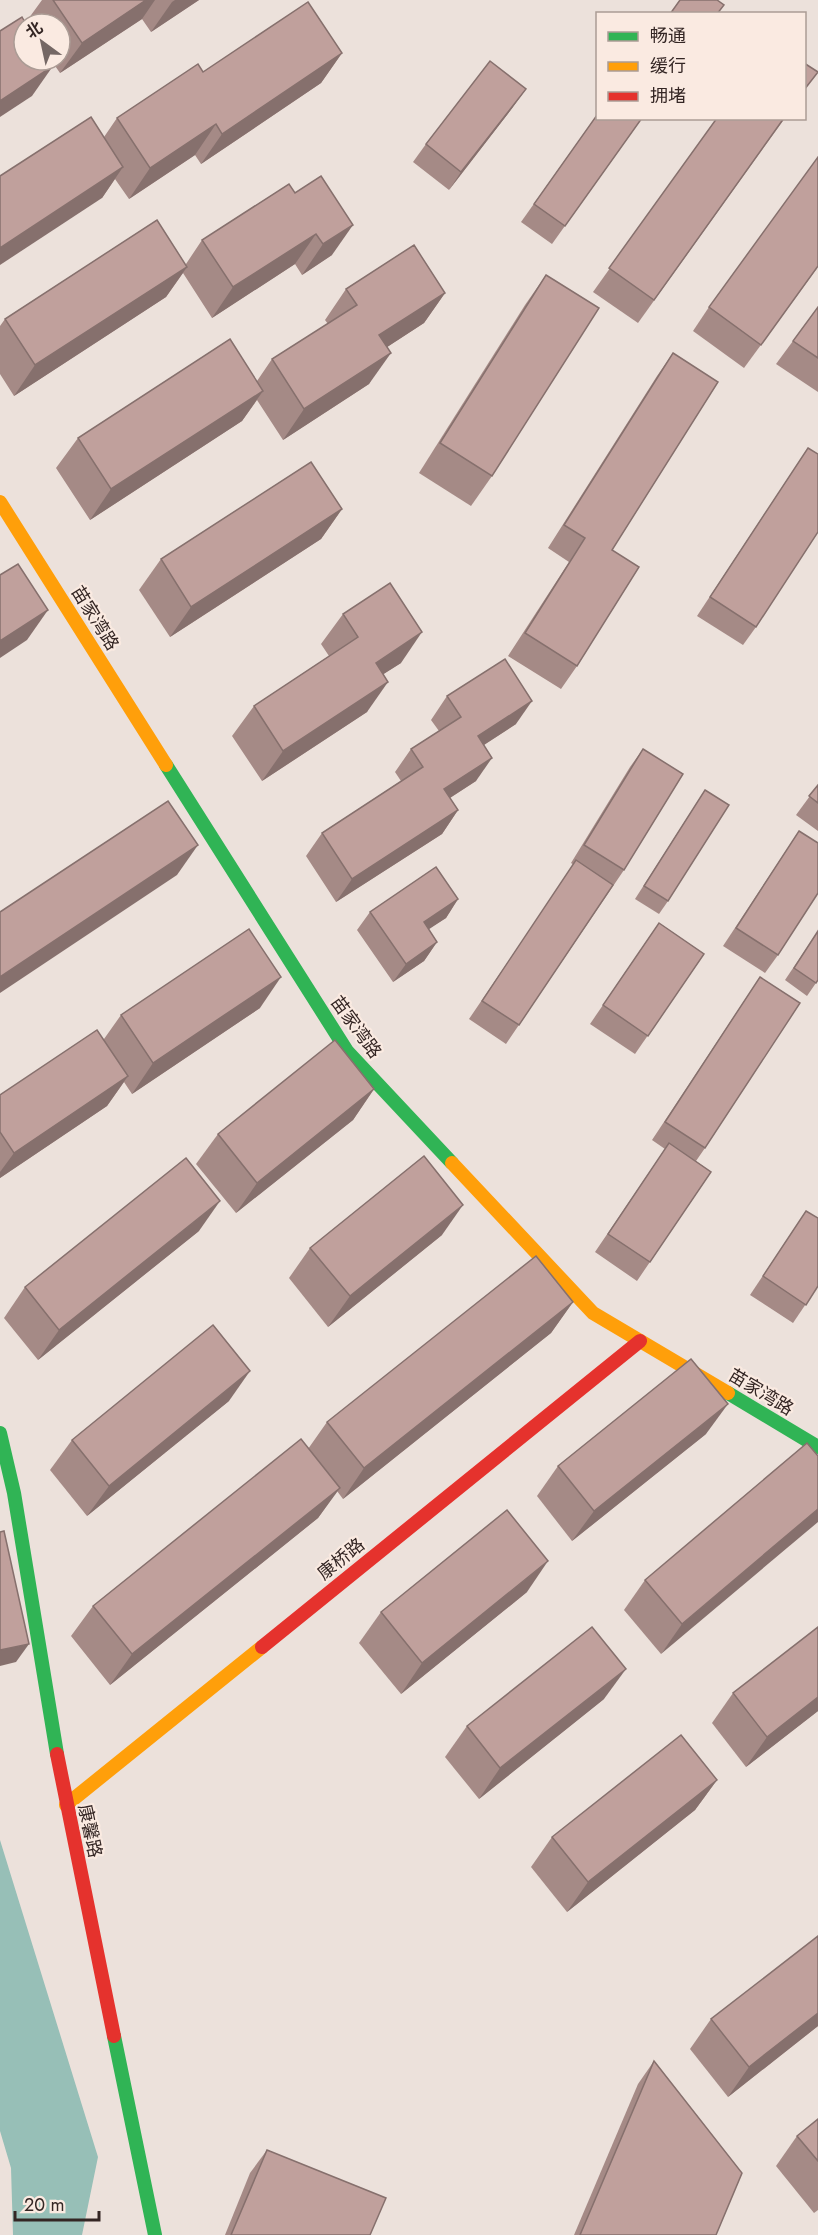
<svg xmlns="http://www.w3.org/2000/svg" width="818" height="2235" viewBox="0 0 818 2235" font-family="Jost,'Noto Sans SC',sans-serif">
<style>
.water{fill:#97bfb7}
.lines{fill:none;stroke-linecap:round;stroke-linejoin:round}
.fast{stroke:#30b455;stroke-width:14}
.slow{stroke:#ff9f0a;stroke-width:14}
.jam{stroke:#e5322d;stroke-width:14}
.wall{fill:#a58a86}
.shaded-wall{fill:#86706d}
.building{fill:#c0a09c;stroke:#86706d;stroke-width:1.5}
.labels{text-anchor:middle;dominant-baseline:central;stroke-width:4.5;stroke-linejoin:round;paint-order:stroke}
.street-label{font-size:18px;fill:#342624;stroke:#faeae1}
</style>
<rect width="100%" height="100%" fill="#ece1db"/>
<!-- water -->
<path class="water" d="M0 1840 98 2157 82 2235H13L11 2168 0 2131Z"/>
<g class="lines">
<!-- fast -->
<g class="fast">
<path d="M166 765 347 1051 452 1163"/>
<path d="M728 1393 818 1447"/>
<path d="M0 1433 14 1493 57 1754"/>
<path d="M114 2036 155 2235"/>
</g>
<!-- slow -->
<g class="slow">
<path d="M0 502 166 765"/>
<path d="M452 1163 593 1313 728 1393"/>
<path d="M66 1805 262 1647"/>
</g>
<!-- jam -->
<g class="jam">
<path d="M262 1647 640 1341"/>
<path d="M57 1754 114 2036"/>
</g>
</g>
<!-- wall -->
<g class="wall">
<path d="M42 0H199L151 32 142 19 60 73 51 60H60V24H27L26 22Z"/>
<path d="M342 53 321 83 201 164 195 155 129 199 115 179 102 198 104 137 117 118 203 72Z"/>
<path d="M513 107 449 190 413 162 426 144Z"/>
<path d="M597 115 642 118 552 244 521 222Z"/>
<path d="M717 118H785L638 323 593 292Z"/>
<path d="M289 184 332 255 302 275 295 264 212 318 183 273 166 297 14 396 0 374V326L5 319 186 264 202 240Z"/>
<path d="M818 267 744 368 693 331 709 307Z"/>
<path d="M546 275 492 476 471 506 419 473 525 305Z"/>
<path d="M346 289 445 293 424 323 387 347 369 384 283 440 257 400 242 421 90 520 56 468 78 438 257 381 272 359 328 324 325 320Z"/>
<path d="M818 307V392L776 364Z"/>
<path d="M673 353 577 666 561 689 508 656 569 562 548 548 657 376Z"/>
<path d="M808 448 756 627 743 645 697 616Z"/>
<path d="M342 509 321 539 170 637 139 590 161 559Z"/>
<path d="M343 614 401 663 383 674 367 712 262 781 232 736 254 706 329 656 321 644Z"/>
<path d="M447 696 516 724 484 745 476 781 450 798 458 810 442 834 336 902 306 856 322 833 401 781 395 772 411 749 439 731 431 720Z"/>
<path d="M643 749 624 870 506 1044 469 1019 574 865 571 863 630 767Z"/>
<path d="M818 785V831L796 815Z"/>
<path d="M705 790 668 901 659 914 635 899Z"/>
<path d="M799 831 778 955 765 973 723 946Z"/>
<path d="M458 899 446 918 428 929 437 942 424 961 393 982 357 930 370 912Z"/>
<path d="M659 923 704 954 635 1054 590 1024Z"/>
<path d="M818 931V980L807 996 785 980Z"/>
<path d="M760 977 705 1148 696 1161 711 1172 637 1281 595 1252 665 1149 652 1140Z"/>
<path d="M260 1008 132 1094 124 1082 107 1106 0 1178V1095L104 1039 121 1015Z"/>
<path d="M374 1089 353 1120 236 1213 196 1164 218 1134Z"/>
<path d="M806 1211 818 1286 793 1323 750 1295Z"/>
<path d="M199 1231 38 1360 4 1318 25 1287Z"/>
<path d="M442 1235 328 1327 289 1278 310 1248Z"/>
<path d="M573 1302 551 1333 343 1499 337 1491 318 1518 110 1685 71 1636 93 1606 308 1449 327 1422Z"/>
<path d="M229 1401 87 1516 50 1470 72 1440Z"/>
<path d="M706 1434 572 1541 537 1496 558 1466Z"/>
<path d="M818 1456 661 1654 624 1610 645 1580Z"/>
<path d="M527 1592 401 1694 359 1643 381 1612Z"/>
<path d="M733 1693 818 1711 746 1767 712 1723Z"/>
<path d="M604 1699 479 1799 445 1757 467 1726Z"/>
<path d="M717 1780 695 1810 567 1912 531 1867 552 1837Z"/>
<path d="M711 2019 818 2026 728 2097 690 2049Z"/>
<path d="M654 2061 716 2235H574L638 2084Z"/>
<path d="M818 2119V2210L814 2213 776 2166 797 2136Z"/>
<path d="M267 2150 370 2235H225L250 2173Z"/>
</g>
<!-- shaded-wall -->
<g class="shaded-wall">
<path d="M146 0H155L142 19 60 73 82 43Z"/>
<path d="M175 0H199L151 32 172 2Z"/>
<path d="M342 53 321 83 201 164 222 134Z"/>
<path d="M53 66 32 96 0 117V101Z"/>
<path d="M526 89 513 107 449 190 461 172Z"/>
<path d="M216 124 195 155 129 199 150 168Z"/>
<path d="M123 167 102 198 0 265V248Z"/>
<path d="M353 225 332 255 302 275 323 244Z"/>
<path d="M316 234 295 264 212 318 233 287Z"/>
<path d="M187 267 166 297 14 396 35 365Z"/>
<path d="M445 293 424 323 358 366 379 335Z"/>
<path d="M391 353 369 384 283 440 304 409Z"/>
<path d="M263 391 242 421 90 520 111 489Z"/>
<path d="M342 509 321 539 170 637 191 607Z"/>
<path d="M48 610 27 640 0 658V641Z"/>
<path d="M422 632 401 663 354 693 376 663Z"/>
<path d="M388 682 367 712 262 781 283 751Z"/>
<path d="M532 701 516 724 462 759 478 736Z"/>
<path d="M492 758 476 781 428 812 444 789Z"/>
<path d="M458 810 442 834 336 902 352 879Z"/>
<path d="M198 845 177 875 0 993V977Z"/>
<path d="M458 899 446 918 411 941 424 922Z"/>
<path d="M437 942 424 961 393 982 406 964Z"/>
<path d="M281 977 260 1008 132 1094 153 1063Z"/>
<path d="M128 1076 107 1106 0 1178V1172L14 1153Z"/>
<path d="M374 1089 353 1120 236 1213 257 1183Z"/>
<path d="M220 1201 199 1231 38 1360 59 1330Z"/>
<path d="M463 1205 442 1235 328 1327 350 1296Z"/>
<path d="M573 1302 551 1333 343 1499 364 1468Z"/>
<path d="M250 1371 229 1401 87 1516 109 1486Z"/>
<path d="M728 1404 706 1434 572 1541 594 1511Z"/>
<path d="M340 1488 318 1518 110 1685 132 1654Z"/>
<path d="M818 1509V1522L661 1654 682 1624Z"/>
<path d="M548 1561 527 1592 401 1694 422 1663Z"/>
<path d="M29 1644 16 1662 0 1666V1650Z"/>
<path d="M626 1669 604 1699 479 1799 500 1768Z"/>
<path d="M818 1697V1711L746 1767 767 1737Z"/>
<path d="M717 1780 695 1810 567 1912 588 1882Z"/>
<path d="M818 2013V2026L728 2097 749 2067Z"/>
</g>
<!-- building -->
<g class="building">
<path d="M53 0H146L82 43Z"/>
<path d="M680 0H717L724 5 717 14H670Z"/>
<path d="M308 2 342 53 222 134 216 124 150 168 117 118 198 64 203 72Z"/>
<path d="M22 17 26 24H24V60H49L53 66 0 101V31Z"/>
<path d="M490 61 526 89 461 172 426 144Z"/>
<path d="M804 63 818 72 804 90Z"/>
<path d="M597 115V118H642L565 226 534 204Z"/>
<path d="M91 117 123 167 0 248V176Z"/>
<path d="M717 118H784L654 300 609 268Z"/>
<path d="M818 157V266L761 345 709 307Z"/>
<path d="M321 176 353 225 323 244 316 234 233 287 202 240 289 184 295 193Z"/>
<path d="M157 220 187 267 35 365 5 319Z"/>
<path d="M414 245 445 293 379 335 391 353 304 409 272 359 357 305 346 289Z"/>
<path d="M546 275 599 308 492 476 440 443Z"/>
<path d="M818 307V358L793 341Z"/>
<path d="M230 339 263 391 111 489 78 438Z"/>
<path d="M673 353 718 382 612 550 639 567 577 666 525 633 585 538 564 525Z"/>
<path d="M808 448 818 454V532L756 627 710 597Z"/>
<path d="M311 462 342 509 191 607 161 559Z"/>
<path d="M18 564 48 610 0 641V575Z"/>
<path d="M390 583 422 632 376 663 388 682 283 751 254 706 358 637 343 614Z"/>
<path d="M505 659 532 701 478 736 492 758 444 789 458 810 352 879 322 833 423 767 411 749 461 717 447 696Z"/>
<path d="M643 749 683 774 624 870 584 845Z"/>
<path d="M818 785V803L809 796Z"/>
<path d="M705 790 729 805 668 901 644 886Z"/>
<path d="M168 801 198 845 0 977V912Z"/>
<path d="M799 831 818 843V893L778 955 736 928Z"/>
<path d="M576 860 613 885 519 1025 482 1001Z"/>
<path d="M436 867 458 899 424 922 437 942 406 964 370 912Z"/>
<path d="M659 923 704 954 648 1036 603 1005Z"/>
<path d="M249 929 281 977 153 1063 121 1015Z"/>
<path d="M818 931V980L816 983 794 968Z"/>
<path d="M760 977 800 1003 705 1148 665 1122Z"/>
<path d="M97 1030 128 1076 14 1153 0 1132V1095Z"/>
<path d="M335 1040 374 1089 257 1183 218 1134Z"/>
<path d="M669 1143 711 1172 650 1262 608 1234Z"/>
<path d="M424 1156 463 1205 350 1296 310 1248Z"/>
<path d="M186 1158 220 1201 59 1330 25 1287Z"/>
<path d="M806 1211 818 1218V1286L806 1305 763 1276Z"/>
<path d="M536 1256 573 1302 364 1468 327 1422Z"/>
<path d="M213 1325 250 1371 109 1486 72 1440Z"/>
<path d="M691 1359 728 1404 594 1511 558 1466Z"/>
<path d="M301 1439 340 1488 132 1654 93 1606Z"/>
<path d="M807 1443 818 1456V1509L682 1624 645 1580Z"/>
<path d="M507 1510 548 1561 422 1663 381 1612Z"/>
<path d="M4 1531 29 1644 0 1650V1532Z"/>
<path d="M592 1627 626 1669 500 1768 467 1726Z"/>
<path d="M818 1627V1697L767 1737 733 1693Z"/>
<path d="M681 1735 717 1780 588 1882 552 1837Z"/>
<path d="M818 1936V2013L749 2067 711 2019Z"/>
<path d="M654 2061 742 2173 716 2235H580Z"/>
<path d="M818 2119V2161L797 2136Z"/>
<path d="M267 2150 386 2198 370 2235H231Z"/>
</g>
<g class="labels">
<!-- street labels -->
<g class="street-label">
<text transform="translate(95 618) rotate(58)">苗家湾路</text>
<text transform="translate(356 1027) rotate(54)">苗家湾路</text>
<text transform="translate(761 1392) rotate(31)">苗家湾路</text>
<text transform="translate(341 1559) rotate(-39)">康桥路</text>
<text transform="translate(90 1831) rotate(78)">康馨路</text>
</g>
</g>
<!-- legend -->
<rect x="596" y="12" width="210" height="108" fill="#faeae1" stroke="#ab9c95" stroke-width="1.5"/>
<rect x="608" y="32" width="30" height="9" fill="#30b455" stroke="#ab9c95" stroke-width="1.5"/>
<text x="650" y="42" font-size="18" fill="#342624">畅通</text>
<rect x="608" y="62" width="30" height="9" fill="#ff9f0a" stroke="#ab9c95" stroke-width="1.5"/>
<text x="650" y="72" font-size="18" fill="#342624">缓行</text>
<rect x="608" y="92" width="30" height="9" fill="#e5322d" stroke="#ab9c95" stroke-width="1.5"/>
<text x="650" y="102" font-size="18" fill="#342624">拥堵</text>
<!-- north arrow -->
<g transform="translate(42 42) rotate(327)"><circle r="28" fill="#faeae1" stroke="#ab9c95" stroke-width="1.5"/>
<path d="M0-4.5L10 22L0 15L-10 22Z" fill="#746764"/>
<text y="-9" font-size="16" font-weight="bold" text-anchor="middle" fill="#342624">北</text>
</g>
<!-- scale -->
<path d="M15 2211v9h84v-9" fill="none" stroke="#342624" stroke-width="3"/>
<text x="24" y="2211" font-size="18" fill="#342624" stroke="#faeae1" stroke-width="4.5" paint-order="stroke">20 m</text>
</svg>
